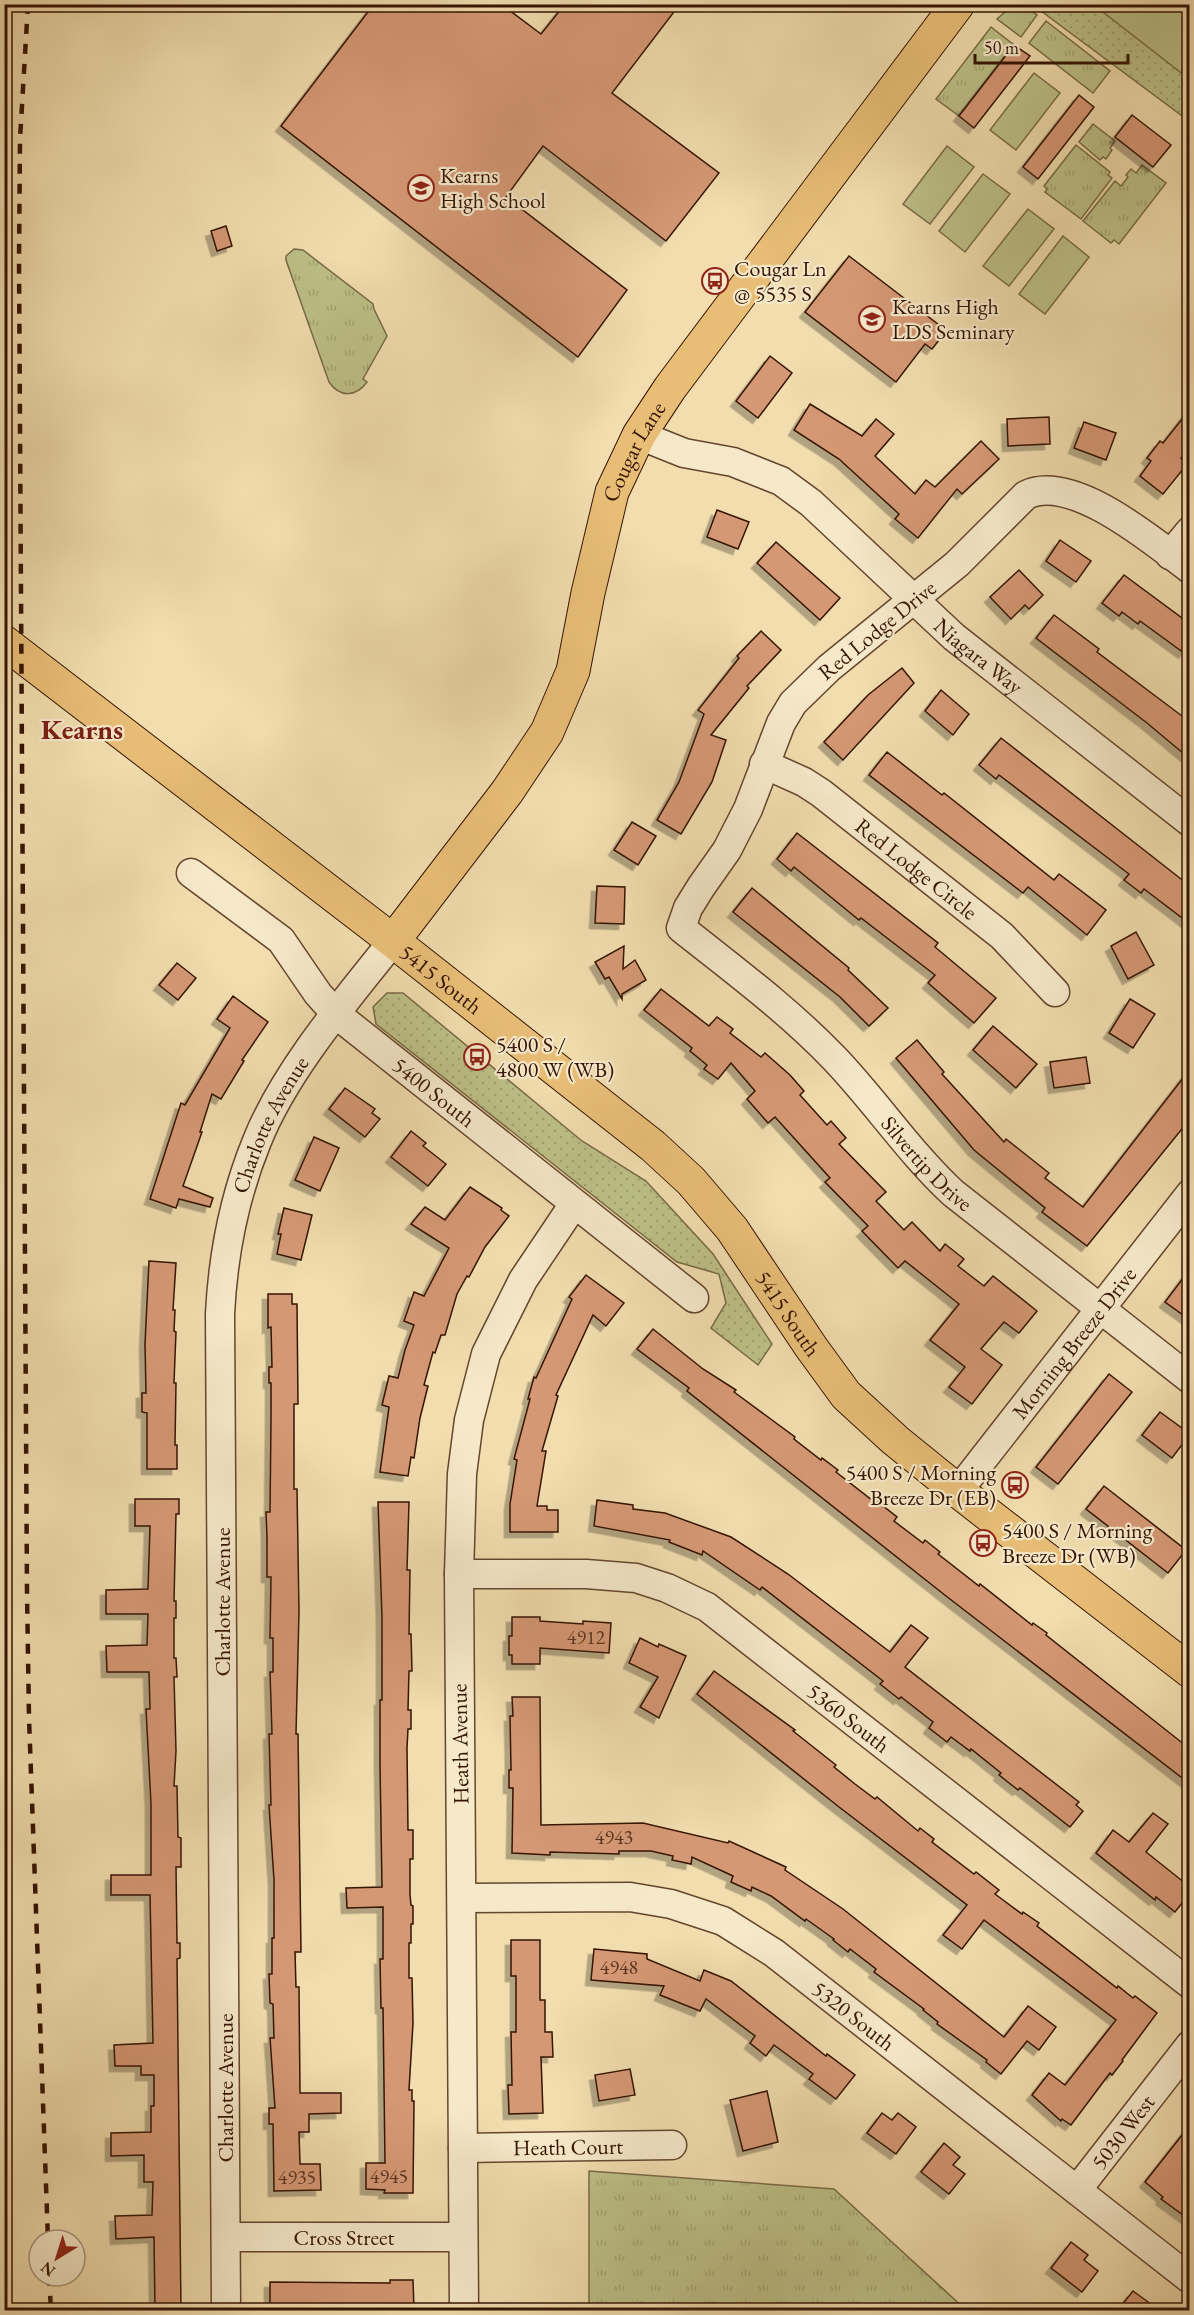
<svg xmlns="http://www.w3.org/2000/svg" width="1194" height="2315" viewBox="0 0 1194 2315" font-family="'EB Garamond',serif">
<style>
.grass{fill:url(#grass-tufts);stroke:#796a46;stroke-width:1.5}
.park{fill:url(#park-dots);stroke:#796a46;stroke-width:1.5}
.pitch{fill:#bdc088;stroke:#796a46;stroke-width:1.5}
.building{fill:#d59875;stroke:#351404;stroke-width:1.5;filter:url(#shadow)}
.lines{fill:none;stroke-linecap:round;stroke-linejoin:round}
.minor-casing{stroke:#64462e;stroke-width:31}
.major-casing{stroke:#351404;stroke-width:35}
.minor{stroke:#f6e9ca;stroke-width:28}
.major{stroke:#e8be77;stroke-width:33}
.rail{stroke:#351404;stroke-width:4.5;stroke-dasharray:10 10;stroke-linecap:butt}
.labels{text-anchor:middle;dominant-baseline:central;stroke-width:4.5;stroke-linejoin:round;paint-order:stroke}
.number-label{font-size:20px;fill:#5d3520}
.poi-label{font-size:22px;fill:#351404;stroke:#f6e9ca;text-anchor:start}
.street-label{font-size:22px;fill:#351404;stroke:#f6e9ca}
.district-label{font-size:28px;font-weight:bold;fill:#7a1f14;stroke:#f6e9ca}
</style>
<defs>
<pattern id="grass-tufts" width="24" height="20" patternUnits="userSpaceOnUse" patternTransform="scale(1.5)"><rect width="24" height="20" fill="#bdc088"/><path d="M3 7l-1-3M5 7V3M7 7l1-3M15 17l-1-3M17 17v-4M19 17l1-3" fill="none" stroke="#a3a474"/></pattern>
<pattern id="park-dots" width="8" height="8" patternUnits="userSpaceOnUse" patternTransform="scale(1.5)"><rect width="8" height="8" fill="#bdc088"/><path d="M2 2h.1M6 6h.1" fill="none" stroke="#a3a474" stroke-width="1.8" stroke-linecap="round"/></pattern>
<filter id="shadow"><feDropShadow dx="-5.5" dy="5.5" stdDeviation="0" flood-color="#0004"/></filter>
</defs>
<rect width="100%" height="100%" fill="#f1ddae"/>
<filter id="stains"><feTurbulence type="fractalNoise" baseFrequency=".00333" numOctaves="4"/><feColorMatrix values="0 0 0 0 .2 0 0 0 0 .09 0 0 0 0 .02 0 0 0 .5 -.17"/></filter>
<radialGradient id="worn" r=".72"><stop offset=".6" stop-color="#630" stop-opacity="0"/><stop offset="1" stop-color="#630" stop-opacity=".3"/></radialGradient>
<!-- grass -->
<g class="grass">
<path d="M1014 4 1023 5 1037 15 1021 37 997 19Z"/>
<path d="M1046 21 1110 71 1093 93 1029 43Z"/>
<path d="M991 27 1014 45 959 116 936 99Z"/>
<path d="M1093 124 1115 141 1110 148 1112 150 1106 159 1103 157 1100 160 1079 142Z"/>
<path d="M1076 145 1110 172 1108 175 1112 178 1081 219 1045 192 1047 189 1044 186Z"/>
<path d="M1142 165 1166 183 1119 244 1114 240 1111 243 1083 221 1115 181 1121 186 1128 177 1126 175 1131 169 1136 173Z"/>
<path d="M294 249 303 250 373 304 374 309 387 336 363 379 367 382C356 397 340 398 329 382L286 260V256Z"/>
<path d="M589 2171 834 2189 966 2310H589Z"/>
</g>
<!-- park -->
<g class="park">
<path d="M1033 5H1189V121Z"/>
<path d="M387 993H403L582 1141 646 1181 713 1254 772 1344 758 1365 711 1328 726 1303 719 1274 677 1262 376 1024 373 1007Z"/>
</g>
<!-- pitch -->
<g class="pitch">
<path d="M1094 5H1189V79Z"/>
<path d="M1034 73 1060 93 1016 150 990 130Z"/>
<path d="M947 146 974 167 930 224 903 204Z"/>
<path d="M983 174 1010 194 965 252 939 231Z"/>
<path d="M1028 209 1054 229 1009 286 983 266Z"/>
<path d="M1063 236 1089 257 1045 314 1019 294Z"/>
</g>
<!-- building -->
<g class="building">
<path d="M374 4H501L541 34 565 4H680L612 93 719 173 666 241 543 146 506 197 627 290 578 357 281 126Z"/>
<path d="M1014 45 1030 56 974 128 959 116Z"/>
<path d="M1079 95 1094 107 1038 179 1023 167Z"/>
<path d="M1132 115 1171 145 1153 167 1115 137Z"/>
<path d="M226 226 232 246 217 251 211 231Z"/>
<path d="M849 256 939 325 936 329 943 335 932 349 925 344 896 382 805 312Z"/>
<path d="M770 356 792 373 758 418 736 401Z"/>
<path d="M810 404 862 436 876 419 894 434 875 456 915 494 926 480 935 487 981 441 999 459 962 494 957 489 918 538 895 519 899 514 839 459 794 430Z"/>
<path d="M1190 409V446L1181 458 1188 463 1163 494 1140 476 1151 461 1147 458 1160 441 1163 443Z"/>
<path d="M1049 417 1050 444 1008 446 1007 419Z"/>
<path d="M1084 422 1116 433 1106 460 1074 448Z"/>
<path d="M717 510 749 522 738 549 707 537Z"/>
<path d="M1060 540 1091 561 1076 582 1046 561Z"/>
<path d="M776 542 840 598 820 620 757 563Z"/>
<path d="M1019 570 1043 595 1029 609 1025 605 1011 619 990 597Z"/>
<path d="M1124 575 1190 624V645L1184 653 1140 621 1138 624 1122 612 1119 616 1102 603Z"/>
<path d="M1054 615 1099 649 1097 652 1190 722V759L1147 723 1036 638Z"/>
<path d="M761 631 781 650 747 686 749 688 711 735 726 740 712 782 681 834 657 820 679 782 704 714 698 710 739 658 737 656Z"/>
<path d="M902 668 914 683 843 760 824 742 868 695Z"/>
<path d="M941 690 969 714 953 735 925 711Z"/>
<path d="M1001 738 1190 886V924L1144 889 1141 893 1124 880 1129 874 999 775 996 779 979 765Z"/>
<path d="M887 752 942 795 944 793 1054 880 1059 874 1106 910 1087 935 1028 887 1023 893 869 775Z"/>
<path d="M632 822 656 836 638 865 614 850Z"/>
<path d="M797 833 938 943 935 947 996 998 974 1023 928 983 935 975 861 918 859 920 794 867 791 871 777 859Z"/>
<path d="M597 886 625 887 624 924 595 923Z"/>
<path d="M752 888 849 968 848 970 888 1008 869 1026 840 997 733 912Z"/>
<path d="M1136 932 1154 965 1128 979 1111 946Z"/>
<path d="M624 946 623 969 635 960 646 980 622 994V999L609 977 605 979 595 962Z"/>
<path d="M177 963 196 978 178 1000 159 985Z"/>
<path d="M661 989 709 1026 717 1017 733 1029 730 1033 761 1057 765 1053 790 1075 804 1091 800 1095 827 1125 831 1121 846 1138 839 1144 886 1192 876 1201 904 1230 912 1222 940 1251 945 1244 964 1259 958 1266 984 1286 993 1276 1037 1311 1019 1333 1004 1322 981 1349 1002 1365 972 1404 949 1387 965 1367 930 1340 959 1304 905 1261 898 1268 862 1231 868 1226 825 1182 830 1178 775 1117 768 1123 747 1099 755 1091 731 1063 718 1079 704 1069 707 1065 690 1051 692 1048 644 1010Z"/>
<path d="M233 996 268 1022 242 1060 244 1061 221 1099 212 1094 200 1132H202L183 1186 213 1198 210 1207 179 1199 176 1208 150 1199 181 1103 185 1105 230 1028 217 1019Z"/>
<path d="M1130 999 1155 1014 1133 1048 1109 1033Z"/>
<path d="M993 1026 1037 1064 1016 1088 973 1050Z"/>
<path d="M917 1040 944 1072 942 1074 1004 1142 1006 1139 1049 1173 1045 1178 1083 1207 1190 1069V1119L1087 1246 1042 1212 1045 1208 974 1150 896 1058Z"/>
<path d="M1086 1057 1090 1083 1054 1088 1050 1062Z"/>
<path d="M345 1088 375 1109 372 1113 380 1119 365 1137 329 1109Z"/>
<path d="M411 1131 426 1143 423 1146 446 1164 428 1186 391 1157Z"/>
<path d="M314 1137 339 1148 320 1191 295 1180Z"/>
<path d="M470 1187 502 1208 501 1210 509 1216 485 1247 469 1277 467 1276 457 1294 445 1335H441L435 1353 433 1352 424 1385 428 1386 420 1418 414 1458 411 1457 408 1476 380 1472 389 1407 382 1405 389 1376 398 1378 405 1350 414 1325 404 1321 414 1292 424 1296 449 1248 411 1224 425 1207 445 1220Z"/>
<path d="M284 1208 312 1215 301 1260 277 1254 281 1234H278Z"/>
<path d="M149 1261 176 1263 173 1310H175L174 1331 176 1332 174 1383H176L175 1445H177V1469H147V1413L142 1412V1393H146L145 1344Z"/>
<path d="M1190 1269V1320L1165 1302Z"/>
<path d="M586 1275 624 1303 606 1326 593 1315 556 1395 558 1396 542 1451H546L537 1506H547V1510H558V1532H510V1504L517 1460 514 1459 530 1399H528L534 1377 536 1378 572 1299 569 1297Z"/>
<path d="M268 1294H292V1304H297L298 1404H294V1489H297L299 1612 296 1734H298L301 1952H295L296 1987H299L300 2093H341V2113L309 2114V2132H299L300 2164H320L321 2190 274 2191 273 2124H269V2108H275L270 2038H274L273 2004 270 2003 269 1974H272V1938H274V1880L269 1805H271L269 1734H272L270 1672H273V1638H270L271 1577H267V1537L266 1512H270L271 1419V1383H269V1367H272L271 1327 268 1328Z"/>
<path d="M653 1329 703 1369 736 1390 734 1392 795 1437 794 1439 821 1460 822 1458 838 1470 836 1472 872 1500 874 1499 897 1517 894 1521 923 1543 925 1540 940 1552 938 1554 979 1586 980 1584 1032 1625 1033 1623 1047 1633 1046 1635 1190 1749V1784L946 1596 687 1391 689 1388 637 1349Z"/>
<path d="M1109 1374 1132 1392 1058 1484 1036 1467Z"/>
<path d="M1160 1412 1190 1434 1172 1458 1142 1435Z"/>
<path d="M1104 1486 1186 1550 1168 1573 1086 1509Z"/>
<path d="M135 1499H179V1514H176L174 1601H176V1618H174V1658H176L177 1677H174L176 1751 174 1786H177L178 1837 181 1838V1867H176L177 1943H180V1958L177 1959 181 2310H155L154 2237 116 2239 115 2216 152 2215 153 2182H144V2155L111 2156V2133L151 2132V2106H154V2075H141V2066H115L114 2045 153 2043 150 1895H111V1875H151V1804L146 1709H150L149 1672H107L106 1646 147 1645 148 1614H106V1590L148 1589 150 1526H135Z"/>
<path d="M597 1500 633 1505V1509L665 1513 731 1537 788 1574 890 1652 911 1625 928 1638 905 1667 1079 1802 1076 1805 1083 1811 1070 1827 1020 1788 1018 1790 999 1775 1001 1773 971 1749 970 1751 951 1737 947 1742 929 1728 933 1722 901 1697 899 1699 880 1684 883 1681 762 1587 760 1590 703 1551 702 1555 669 1542 670 1540 594 1526Z"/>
<path d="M378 1502H409L407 1570H410L409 1634H411L412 1671H409L408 1710H411V1729H408L407 1748 408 1830H413V1859H410V1895L411 1905 413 1906V1924H411V1943H409V1978H412L413 2023 409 2090H412V2101H414L413 2193H384L385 2190 366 2189V2163H385L383 2008H381L380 1959H383V1907L347 1908 346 1888 382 1887 380 1765V1700H382V1618Z"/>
<path d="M512 1617H540V1621L583 1624V1621L611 1623 609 1653 540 1648V1664H512V1655H509V1636H512Z"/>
<path d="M640 1638 658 1647 659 1644 686 1656 659 1718 640 1707 658 1677 629 1663Z"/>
<path d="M714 1671 795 1730 793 1731 836 1765 834 1767 855 1784 875 1799 877 1797 918 1831 920 1828 934 1839 932 1842 974 1874 976 1872 999 1890 995 1894 1022 1914 1023 1912 1039 1923 1037 1926 1117 1988 1118 1986 1133 1998 1135 1996 1157 2013 1122 2060 1123 2061 1112 2075 1110 2073 1071 2125 1062 2119 1061 2121 1032 2095 1049 2073 1065 2085 1116 2020 984 1920 962 1949 943 1935 967 1905 839 1807 697 1694Z"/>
<path d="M512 1697H540L541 1825 643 1823 728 1843 729 1841 786 1867 785 1870 843 1909 1004 2037 1028 2006 1056 2027 1039 2050 1027 2041 1001 2074 986 2062 987 2060 937 2024 938 2022 923 2010 924 2009 874 1972 876 1969 850 1949 848 1952 833 1940 834 1939 806 1919 805 1921 771 1896 752 1887 751 1891 731 1882 733 1876 692 1857 691 1864 672 1860 673 1856 651 1851H619V1854L550 1852V1855L512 1853 513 1788H509V1770H511L510 1716H513Z"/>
<path d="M1153 1813 1168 1824 1146 1852 1190 1887V1893L1175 1912 1156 1897 1155 1900 1096 1853 1113 1830 1129 1842Z"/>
<path d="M511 1940H540V2000H545V2032H552L553 2057H541L543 2113 509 2114 508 2085H512L511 2032H516V1976H511Z"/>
<path d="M594 1949 647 1954V1959L700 1981 704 1970 731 1981 826 2056 827 2054 855 2075 836 2099 809 2079 813 2074 774 2045 766 2056 750 2043 755 2036 706 1999 700 2011 660 1995 664 1986 591 1980Z"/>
<path d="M630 2069 635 2095 599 2101 595 2075Z"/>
<path d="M767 2091 778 2142 743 2151 730 2100Z"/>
<path d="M882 2113 892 2120 898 2113 916 2127 896 2154 867 2133Z"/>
<path d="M1190 2125V2220L1161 2199 1163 2197 1145 2182Z"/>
<path d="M944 2143 960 2157 953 2165 965 2174 949 2194 921 2172Z"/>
<path d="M1071 2242 1088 2255 1084 2260 1098 2271 1082 2292 1051 2268Z"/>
<path d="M390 2280H413L414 2310H270V2282L390 2283Z"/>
<path d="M1133 2291 1159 2310H1118Z"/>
</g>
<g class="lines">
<defs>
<g id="minor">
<path id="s1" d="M639 435 684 453 733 462 781 481 811 503 954 637 1190 822"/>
<path d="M1170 555 1190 531"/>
<path id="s2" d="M1190 569C1155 543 1072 472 1026 495L957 564 829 668 793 703 781 723 748 809 727 850 701 887 688 908 681 928C734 970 788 1010 835 1059 876 1102 909 1152 953 1193L1190 1379"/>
<path id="s3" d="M764 764 804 782 821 793 1002 936 1055 992"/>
<path id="s4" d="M191 873 281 940 318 994 336 1014 694 1298"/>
<path id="s5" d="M958 1491 1190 1194"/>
<path id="s6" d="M459 1574H586L636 1578 667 1588 707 1607 1190 1984"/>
<path id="s7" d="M462 1898 630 1897 671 1904 723 1921 774 1953 1190 2279"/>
<path id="s8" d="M463 2148 672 2145"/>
<path id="s9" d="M1077 2190 1190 2045"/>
<path id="s10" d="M226 2237H463"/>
<path id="s11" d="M226 2310 220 1314C223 1254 234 1197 257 1141 285 1071 346 1000 393 941"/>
<path d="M464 2310 459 1574 462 1474 469 1420 486 1354 523 1280 574 1204"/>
</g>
<g id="major">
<path id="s12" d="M4 642 393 941 653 1146 691 1181 732 1229 811 1347 846 1395 895 1440 958 1491 1190 1671"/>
<path id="s13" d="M393 941 507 792 547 732 573 671 588 593 612 492 639 435 670 388 958 4"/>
</g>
</defs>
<!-- minor casing -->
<use href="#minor" class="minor-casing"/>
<!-- major casing -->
<use href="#major" class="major-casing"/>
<!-- minor -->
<use href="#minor" class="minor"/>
<!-- major -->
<use href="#major" class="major"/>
<!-- rail -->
<g class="rail">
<path d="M28 4 20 139 19 260 27 1592 29 1718 48 2240"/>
<path d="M49 2276 51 2310"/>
</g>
</g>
<!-- icons -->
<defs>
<symbol id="school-ring" viewBox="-11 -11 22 22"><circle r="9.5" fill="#f6e9ca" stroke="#8f2418" stroke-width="1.5"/><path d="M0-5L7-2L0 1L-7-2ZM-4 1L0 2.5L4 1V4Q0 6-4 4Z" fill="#8f2418"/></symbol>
<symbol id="bus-ring" viewBox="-11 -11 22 22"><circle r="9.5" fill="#f6e9ca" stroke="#8f2418" stroke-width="1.5"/><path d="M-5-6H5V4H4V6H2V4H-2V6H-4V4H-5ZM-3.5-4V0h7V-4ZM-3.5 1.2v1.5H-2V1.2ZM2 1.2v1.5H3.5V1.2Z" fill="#8f2418"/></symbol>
</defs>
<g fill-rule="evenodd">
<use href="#school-ring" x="406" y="173" width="30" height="30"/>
<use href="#bus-ring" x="700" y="266" width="30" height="30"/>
<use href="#school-ring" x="857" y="304" width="30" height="30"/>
<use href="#bus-ring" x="462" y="1042" width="30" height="30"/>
<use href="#bus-ring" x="1000" y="1470" width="30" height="30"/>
<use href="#bus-ring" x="968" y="1528" width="30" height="30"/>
</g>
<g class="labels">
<!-- number labels -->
<g class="number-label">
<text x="586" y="1637">4912</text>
<text x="614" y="1837">4943</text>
<text x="619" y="1967">4948</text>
<text x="389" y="2176">4945</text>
<text x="297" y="2177">4935</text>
</g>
<!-- poi labels -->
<g class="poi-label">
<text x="440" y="175">Kearns<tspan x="440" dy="25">High School</tspan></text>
<text x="734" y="268">Cougar Ln<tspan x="734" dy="25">@ 5535 S</tspan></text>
<text x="892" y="306">Kearns High<tspan x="892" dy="25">LDS Seminary</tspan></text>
<text x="496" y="1044">5400 S /<tspan x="496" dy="25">4800 W (WB)</tspan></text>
<text x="996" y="1472" text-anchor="end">5400 S / Morning<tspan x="996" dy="25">Breeze Dr (EB)</tspan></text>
<text x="1002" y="1530">5400 S / Morning<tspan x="1002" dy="25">Breeze Dr (WB)</tspan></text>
</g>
<!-- street labels -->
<g class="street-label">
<text stroke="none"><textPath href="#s13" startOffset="555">Cougar Lane</textPath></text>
<text transform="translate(877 630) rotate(-39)">Red Lodge Drive</text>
<text stroke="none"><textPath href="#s1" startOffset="414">Niagara Way</textPath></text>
<text stroke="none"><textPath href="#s3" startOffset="186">Red Lodge Circle</textPath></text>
<text stroke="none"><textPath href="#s12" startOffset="552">5415 South</textPath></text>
<text stroke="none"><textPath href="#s4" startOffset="330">5400 South</textPath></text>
<text stroke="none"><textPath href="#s11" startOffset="1194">Charlotte Avenue</textPath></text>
<text stroke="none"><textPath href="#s2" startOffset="1094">Silvertip Drive</textPath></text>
<text stroke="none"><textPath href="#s12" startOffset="1038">5415 South</textPath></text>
<text stroke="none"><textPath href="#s5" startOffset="188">Morning Breeze Drive</textPath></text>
<text transform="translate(222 1602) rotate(-90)">Charlotte Avenue</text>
<text stroke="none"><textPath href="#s6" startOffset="434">5360 South</textPath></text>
<text transform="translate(460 1744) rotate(-91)">Heath Avenue</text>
<text stroke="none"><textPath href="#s7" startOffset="426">5320 South</textPath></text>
<text transform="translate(225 2088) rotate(-90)">Charlotte Avenue</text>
<text stroke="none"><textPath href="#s9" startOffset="74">5030 West</textPath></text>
<text stroke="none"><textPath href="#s8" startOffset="105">Heath Court</textPath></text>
<text stroke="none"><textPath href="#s10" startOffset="118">Cross Street</textPath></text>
</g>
<!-- district labels -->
<g class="district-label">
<text x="82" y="729">Kearns</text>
</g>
</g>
<!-- margin -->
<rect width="1194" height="2315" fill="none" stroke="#f1ddae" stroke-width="24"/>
<rect x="6" y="6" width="1182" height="2303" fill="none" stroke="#351404" stroke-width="3"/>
<rect x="12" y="12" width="1170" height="2291" fill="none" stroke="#351404" stroke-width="1.5"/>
<!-- north arrow -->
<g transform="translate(57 2258) rotate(218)"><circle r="28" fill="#f6e9ca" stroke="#a9947b" stroke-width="1.5"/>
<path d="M0-4.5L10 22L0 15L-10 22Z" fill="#8f2418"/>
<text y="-9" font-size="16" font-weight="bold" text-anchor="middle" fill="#351404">N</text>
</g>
<!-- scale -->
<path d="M975 54v9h153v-9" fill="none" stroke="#351404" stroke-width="3"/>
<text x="984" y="54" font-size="18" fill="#351404" stroke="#f6e9ca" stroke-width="4.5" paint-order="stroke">50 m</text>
<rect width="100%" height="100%" filter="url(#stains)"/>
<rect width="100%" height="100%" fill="url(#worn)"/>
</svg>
